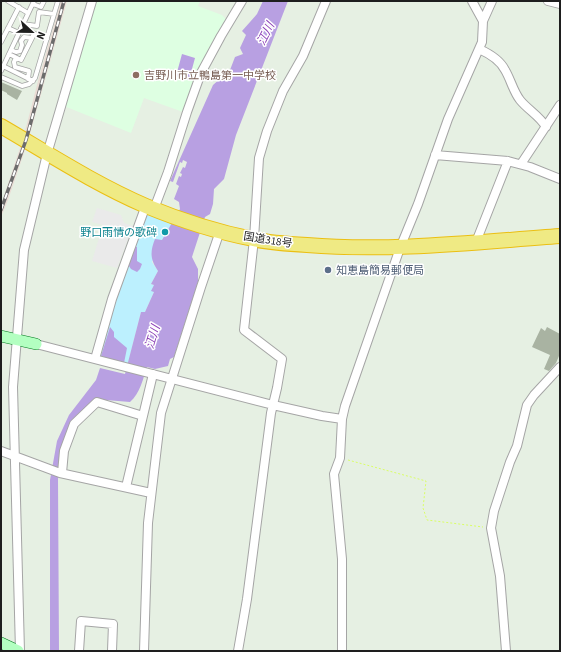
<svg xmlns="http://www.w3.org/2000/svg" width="561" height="652" font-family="'Source Sans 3','Noto Sans JP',sans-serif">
<rect width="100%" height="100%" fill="#e6f0e3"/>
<path fill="#eadcd5" d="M61 1H67L28 141 8 200 1 217V205L23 139 38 81Z"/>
<path fill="#deffe2" d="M96 1H200L198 6 222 15 227 20 204 62 183 112 144 98 131 133 64 106Z"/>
<path fill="#bcf0fe" d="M147 212 173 222 152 262 158 271 151 284 154 285V292L145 312H141L127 367 95 359Z"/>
<path fill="#eaeaea" d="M97 208 121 215 124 223 133 226 117 268 92 261 103 225 92 222Z"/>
<path fill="#b8a0e2" d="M263 1H288L236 135 224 179 214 189 213 204 210 214 205 217 192 257 198 269V282L174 357 170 359 168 366 155 369 147 367C143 379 140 393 130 402L94 399 70 425 62 446 58 479 59 651H50V480L57 441 69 415 96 380 100 368 125 374 141 312H145L154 292 151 291 154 285 151 284 158 271C150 259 150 252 155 239L162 240 180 209 179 202 174 199 179 186 176 184 179 176 181 177 182 174 180 173 183 167 185 168 187 162 183 160 182 163 180 162 173 182 170 181 213 85 230 70 235 57 243 54 240 48 246 35 242 31 257 14Z
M182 54 195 58 189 80 176 76Z
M133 246 137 247V261L142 264 140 269 137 272 131 269 127 263Z
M110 327 114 332V337L127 348 124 363 101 356Z"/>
<path fill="#a9b3a2" d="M1 82 22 91 17 100 7 94V93L1 90Z
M547 327 560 334V357L559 356 556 363 549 371 544 369 550 355 532 347 541 328 545 331Z"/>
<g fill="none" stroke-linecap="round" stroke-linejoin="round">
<g stroke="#a5a5a5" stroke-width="5.5">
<path id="lane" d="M8 1 28 13
M33 4 41 7 44 1
M23 24 37 26 39 12 54 14
M8 28 19 33
M21 28 47 39
M1 42 19 7
M11 50 16 52 20 51 22 45 21 41 24 37 32 38
M9 54 21 60 34 34
M16 58 14 62 15 67 29 71 28 79
M3 66 33 81
M1 71 34 1
M1 77 22 86 29 84 35 78 58 1"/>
</g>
<g stroke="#a5a5a5" stroke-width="10">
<path id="street" d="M472 1 483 21
M548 1 560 4
M479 49C488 53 500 60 505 70 511 80 513 91 520 100 528 110 540 116 546 127
M435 155 508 161 530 167 560 179
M521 164 560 105
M154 209 168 172 187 112 201 73 221 36 242 1
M476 242 508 161
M36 344 273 405 322 416 342 419
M95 359 112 299 146 205
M1 451 60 473 151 493
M62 473 64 451 74 424 97 402 143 416
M126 487 153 374
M20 651 13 387 24 250 47 154 92 1
M79 651 81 621 113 624 112 651
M144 651 148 523 161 413 201 287 220 231
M238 651 247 599 271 413 277 388 282 359 244 330 254 239 259 158 267 131 283 91 303 56 326 1
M342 651V559L334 474 340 458 342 419 345 406 400 248 418 204 448 119 482 42 483 21 492 1
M506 651 500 576 491 528 494 511 510 462 517 446 527 405 534 395 560 367"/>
</g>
<g stroke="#007b1e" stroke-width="12">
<path id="secondary" d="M1 336 36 344
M1 643 18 651"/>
</g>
<g stroke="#ebbf13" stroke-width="16">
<path id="highway" d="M1 126C49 154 95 184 146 206 180 220 217 232 253 239 271 243 289 244 307 245 391 252 476 242 560 236"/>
</g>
<path stroke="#daff66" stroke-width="1" stroke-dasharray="2 2" stroke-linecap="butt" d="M348 460 426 481 423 508 427 520 483 527"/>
<use href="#lane" stroke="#fff" stroke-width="4"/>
<use href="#street" stroke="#fff" stroke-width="8"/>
<use href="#secondary" stroke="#b3ffc1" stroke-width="11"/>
<use href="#highway" stroke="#efea84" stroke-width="14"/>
<g stroke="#6c6c6c" stroke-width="3.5">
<path id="rail" d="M1 210 26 140 64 1"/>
</g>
<use href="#rail" stroke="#fff" stroke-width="2" stroke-dasharray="6" stroke-linecap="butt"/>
</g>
<circle fill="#8d6e63" stroke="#fff" stroke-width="1.5" cx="136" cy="75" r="4"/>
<circle fill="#0f9aa8" stroke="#fff" stroke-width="1.5" cx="165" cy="232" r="4"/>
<circle fill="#5c6f8a" stroke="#fff" stroke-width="1.5" cx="328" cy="270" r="4"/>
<g text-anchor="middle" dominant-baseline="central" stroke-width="3" stroke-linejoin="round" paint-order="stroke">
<g font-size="11" fill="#785e54" stroke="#fff" text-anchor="start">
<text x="144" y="75">吉野川市立鴨島第一中学校</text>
</g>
<g font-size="11" fill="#0d838f" stroke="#fff" text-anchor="end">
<text x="157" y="232">野口雨情の歌碑</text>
</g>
<g font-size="11" fill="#1e1e1e" stroke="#fff">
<text transform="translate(268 240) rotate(9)">国道318号</text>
</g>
<g font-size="11" fill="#4e5e75" stroke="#fff" text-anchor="start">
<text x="336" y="270">知恵島簡易郵便局</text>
</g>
<g font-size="12" font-style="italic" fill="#8d41b7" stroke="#fff">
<text transform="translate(266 34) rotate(-63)">江川</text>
<text transform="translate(153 337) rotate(-73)">江川</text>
</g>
</g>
<rect width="561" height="652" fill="none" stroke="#1e1e1e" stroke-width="4"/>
<g transform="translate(32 32) rotate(112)" stroke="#ffffff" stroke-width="3" paint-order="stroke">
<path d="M0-3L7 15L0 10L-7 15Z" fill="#1e1e1e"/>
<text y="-6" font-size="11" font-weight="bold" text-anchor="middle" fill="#1e1e1e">N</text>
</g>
</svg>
